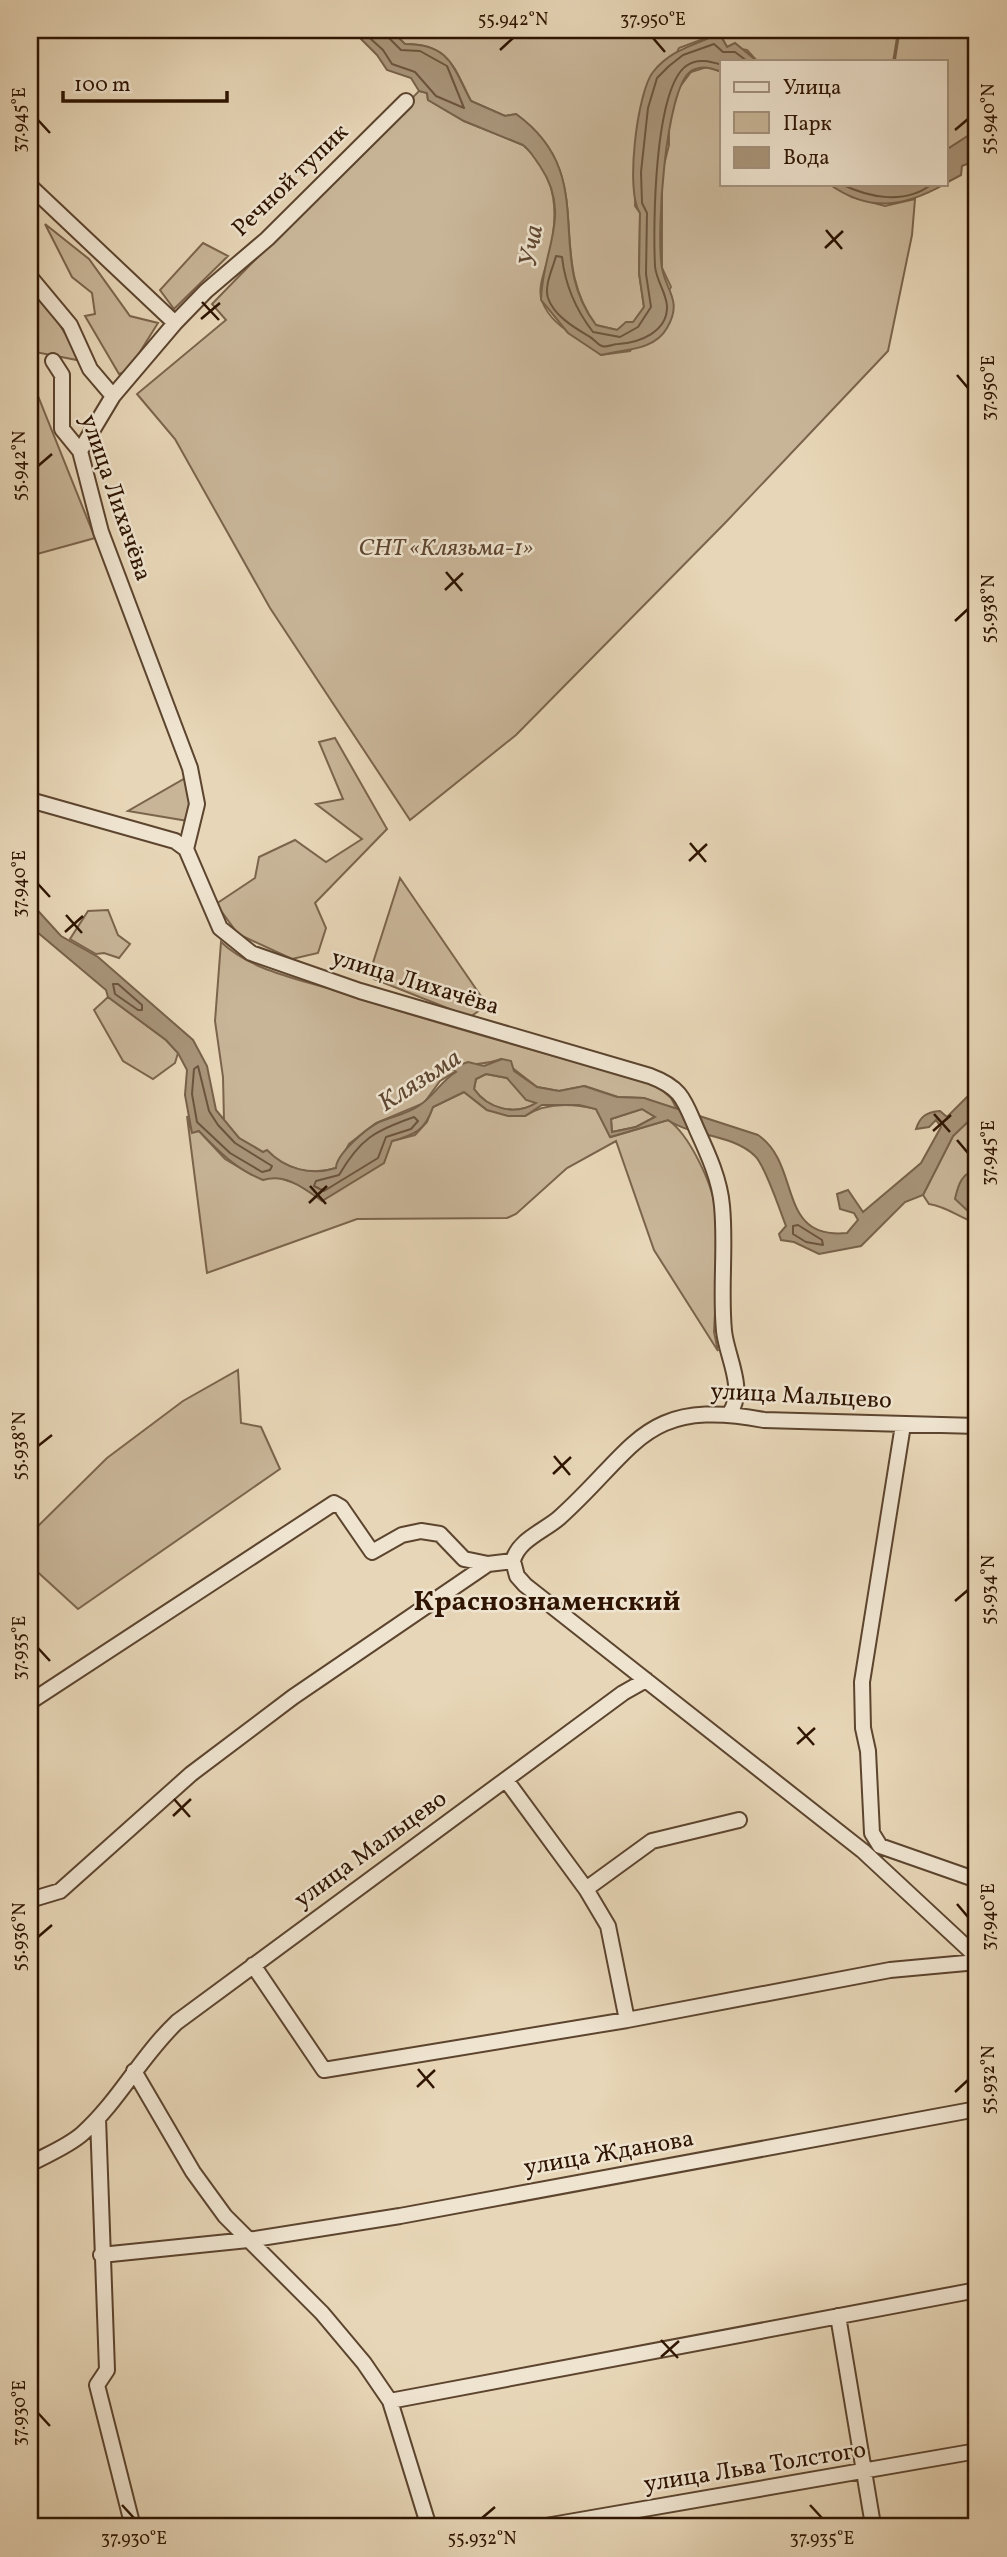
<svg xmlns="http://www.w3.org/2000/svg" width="1007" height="2557" font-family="Vollkorn,serif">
<rect width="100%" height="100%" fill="#e7d6b7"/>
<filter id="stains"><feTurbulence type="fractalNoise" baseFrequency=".00286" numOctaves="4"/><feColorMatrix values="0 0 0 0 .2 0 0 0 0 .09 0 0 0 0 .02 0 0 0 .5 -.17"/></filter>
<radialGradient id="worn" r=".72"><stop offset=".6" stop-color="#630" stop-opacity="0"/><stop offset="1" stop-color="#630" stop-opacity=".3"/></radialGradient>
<path fill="#c8b598" stroke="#7b644c" stroke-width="2" d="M391 30H977V130L946 150V61H757L747 50 727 47 722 38 726 36 722 32 679 48 636 140 635 206 640 213 639 273 644 307 633 323 617 330 596 325C543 254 601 176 516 114L505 116 471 101C454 68 450 44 404 44Z
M707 67 722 72V184H829L852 197 885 206 915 199 912 235 888 351 725 523 516 735 410 820 270 608 175 439 137 394 226 320 212 304 419 91 427 93 428 100 464 121 523 145C559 175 559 217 548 259 545 271 537 288 542 301 552 328 581 337 601 355L630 351 671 287 662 268V173L669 145V121L679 88 691 72Z
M45 224 89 259 130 316 158 323 128 371 119 374 85 316 95 314 92 293 72 277Z
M203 243 228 256 174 309 160 290Z
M30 288 45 301 82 361 30 351Z
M30 376 95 538 30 556Z
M335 738 387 829 315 903 326 928 318 953 292 959 238 934 216 904 255 878 259 857 295 840 326 862 362 839 316 804 343 799 319 742Z
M189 776 193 785 188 821 128 811Z
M400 878 487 1005 470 1017 374 979 371 969Z
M108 910 118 935 130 944 119 958 104 953 96 954 70 939 88 911Z
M221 942C251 970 295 978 333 990 439 1025 548 1054 656 1085L671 1098 678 1111 644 1098 618 1097 585 1086 559 1091 537 1087 501 1059C484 1066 469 1062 452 1069L456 1071 440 1081 424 1103 376 1123 349 1144 336 1168C312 1176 285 1170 267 1151L263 1152 239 1138 224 1121 223 1077 215 1021Z
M108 997 166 1040 178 1053 175 1063 153 1079 123 1061 94 1010Z
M486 1074 507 1078 536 1103C515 1116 488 1109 474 1089L476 1079Z
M464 1092 487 1110 525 1116C546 1102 571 1103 596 1109L611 1137 668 1120C689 1134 712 1183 715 1208 719 1248 716 1293 714 1332L718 1351 654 1250 616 1141 567 1168 516 1214 507 1218 357 1219 207 1273 187 1116 192 1132 199 1131 225 1159 252 1175 274 1176 300 1185 322 1200 392 1141 415 1135 427 1122 433 1107Z
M642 1109 655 1117 636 1127 612 1132 611 1119Z
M977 1113V1170L970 1171 969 1212 977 1214 976 1223C958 1217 948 1207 929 1204L923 1195 953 1136Z
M238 1370 241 1423 261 1427 280 1469 78 1609 30 1565V1534L107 1458 183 1401Z"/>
<path fill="#a89479" stroke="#776149" stroke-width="2" fill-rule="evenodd" d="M352 30H391L405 44C451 44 453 68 471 101L505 116 516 114C602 176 542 255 596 325L617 330 626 322H633L644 307 639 273 640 213C625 193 637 92 653 72 672 48 697 45 722 32L727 35 722 38 727 47 735 43 757 61H722V72C712 68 702 65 691 71 665 88 656 236 662 268 666 291 683 301 667 328 654 351 624 349 601 355L568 333 541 300C542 249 573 215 540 166 534 158 531 151 523 145L464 121 428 100 427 93 419 91 411 78 387 70 377 55Z
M977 130V160L962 166 961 175 946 183V150Z
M829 184H945C904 207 870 213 829 184Z
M30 902 61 936 98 957 193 1040 207 1066 216 1110 239 1138 263 1152 267 1150C285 1169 311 1176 336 1168 336 1154 367 1128 379 1122 393 1116 408 1114 420 1105 434 1096 441 1081 456 1072L451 1068 468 1062 484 1066 502 1059 511 1061 514 1071 537 1087 559 1091 584 1086 617 1097 644 1098 758 1135C802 1165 776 1240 847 1233L858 1220 854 1213 840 1209 837 1194 848 1190 863 1212 921 1163 941 1127 936 1120 929 1127 916 1129C920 1116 927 1112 940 1111L947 1117 972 1092 977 1091V1113L953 1136 923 1195 905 1202 861 1246 819 1254 794 1242 781 1240 779 1234 786 1226C780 1211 765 1165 755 1156 733 1134 693 1137 668 1120L610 1137 596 1109 579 1105H542L525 1116H508L487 1110 464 1092 433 1107C425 1130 415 1135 392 1141L384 1163 322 1201C304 1188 285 1173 263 1180 236 1169 219 1152 199 1131L192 1133 185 1095 187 1070 178 1053 166 1040 108 997 106 990 30 926ZM486 1074 507 1078 526 1100 536 1103C515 1116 488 1109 474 1089L476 1079ZM642 1109 655 1117 636 1127 612 1132 611 1119Z
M977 1170V1214L969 1212 955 1199C958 1185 962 1172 977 1170Z"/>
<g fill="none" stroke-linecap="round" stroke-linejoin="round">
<path stroke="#6b543d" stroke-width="2" d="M361 30 383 50 392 64 415 72 436 96 464 108 447 66 420 51 401 50 388 37 386 30
M722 65C710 61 697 58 686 66 654 90 653 226 655 266 656 280 666 292 667 306 668 332 639 343 618 344 613 344 606 348 602 346 598 345 594 339 590 337 575 328 554 316 548 298 544 285 553 268 556 256L562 257C565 284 576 310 593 332L620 337 638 327 651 307 646 274 647 213 642 203 641 172 648 108 657 78 669 66 683 55 714 44 723 52H735L747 61
M841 184C870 198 905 205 932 184
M113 984H118L142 1005V1010H138L115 994Z
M198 1066 209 1111 218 1125 235 1143 272 1166 270 1170 262 1172 230 1153 197 1122 192 1094 194 1069Z
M414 1117 418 1121 411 1129 386 1137 378 1158 324 1191 314 1186 316 1181 339 1175C360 1139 374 1131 414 1117Z
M798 1225 822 1240 823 1245 806 1242 793 1234V1226Z"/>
<path stroke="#776149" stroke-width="3.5" d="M894 61 899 30"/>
<g stroke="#5c442e" stroke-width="18">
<path id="minor" d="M30 186 175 323
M30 277 70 325 90 369 113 396
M53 361 62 375V429L80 451 101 532 190 768 197 804 186 849
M80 451 113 396 175 323 206 291 267 239 406 101
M30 800 175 841 186 849 220 928 251 953 360 991 650 1076C682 1088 684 1100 697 1130 708 1154 720 1180 722 1206 726 1247 720 1289 724 1331 727 1358 746 1388 730 1413
M903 1425 862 1682 863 1728 868 1751 872 1833 880 1846 977 1880
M977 1426 764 1420C643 1397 637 1448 559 1518 544 1531 518 1540 513 1561L517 1576 525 1585 863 1851 977 1957
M30 1702 334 1503 341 1507 372 1552 402 1535 421 1531 440 1534 464 1559 488 1564
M506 1780 586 1889 608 1926 627 2020
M586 1889 652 1841 739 1820
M30 1900 60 1891 191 1774 293 1697 488 1564 513 1561
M253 1965 324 2070 627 2020 890 1970 977 1962
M134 2071 193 2172 225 2216 322 2313 364 2363 390 2401 977 2290
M98 2118 107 2370 97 2385 133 2527
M30 2164C46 2155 67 2147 82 2134 119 2101 141 2056 177 2022L623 1693 646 1680
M101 2255 248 2240 400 2216 977 2109
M838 2316 872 2519 869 2527
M390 2401 429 2527
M540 2527 977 2451"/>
</g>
<use href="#minor" stroke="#efe4d0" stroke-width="14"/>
</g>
<path fill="none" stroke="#2e1401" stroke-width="2.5" d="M653 38 665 52M500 50 513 38M38 120 50 133M955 130 968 119M826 230 842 249M825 248 843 231M202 302 219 320M201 319 220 303M957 375 968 388M38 466 52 454M446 572 462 591M445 590 463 573M955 621 968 609M690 843 706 862M689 861 707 844M38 884 50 897M66 915 82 933M65 932 83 916M934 1114 950 1132M933 1131 951 1115M957 1140 968 1153M310 1186 326 1204M309 1203 327 1186M38 1446 52 1435M554 1456 570 1475M553 1474 571 1457M955 1601 968 1590M38 1648 50 1661M798 1727 814 1745M797 1744 815 1728M174 1799 190 1817M173 1816 191 1799M957 1904 968 1917M38 1937 52 1925M418 2069 434 2088M417 2087 435 2070M955 2092 968 2080M661 2340 678 2358M661 2357 679 2341M38 2413 50 2426M122 2505 134 2518M810 2505 822 2518M482 2518 495 2507"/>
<g text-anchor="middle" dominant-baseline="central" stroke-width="5" stroke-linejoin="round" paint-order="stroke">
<g font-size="24" fill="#2e1401" stroke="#efe4d0">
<text transform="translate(291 181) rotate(-44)">Речной тупик</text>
<text transform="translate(115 498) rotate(71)">улица Лихачёва</text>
<text transform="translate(415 983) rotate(17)">улица Лихачёва</text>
<text transform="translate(801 1397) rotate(3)">улица Мальцево</text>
<text transform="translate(371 1850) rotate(-36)">улица Мальцево</text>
<text transform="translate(609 2154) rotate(-10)">улица Жданова</text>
<text transform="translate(755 2468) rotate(-9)">улица Льва Толстого</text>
</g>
<g font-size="24" font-style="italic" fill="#5c442e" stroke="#efe4d0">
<text x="446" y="549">СНТ «Клязьма-1»</text>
</g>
<g font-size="26" font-style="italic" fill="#5f4731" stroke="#efe4d0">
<text transform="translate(532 246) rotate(-81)">Уча</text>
<text transform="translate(420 1081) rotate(-33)">Клязьма</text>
</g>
<g font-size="28" font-weight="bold" fill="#2e1401" stroke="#efe4d0">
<text x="547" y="1602">Краснознаменский</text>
</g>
</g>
<rect width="1007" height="2557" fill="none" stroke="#e7d6b7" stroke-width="77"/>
<rect x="720" y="60" width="228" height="126" fill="#efe4d0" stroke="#a2917d" stroke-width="2"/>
<rect x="734" y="82" width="35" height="10" fill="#efe4d0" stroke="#a2917d" stroke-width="2"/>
<text x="783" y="94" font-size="21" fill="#2e1401">Улица</text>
<rect x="734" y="112" width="35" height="21" fill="#c8b598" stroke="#a2917d" stroke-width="2"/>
<text x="783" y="130" font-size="21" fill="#2e1401">Парк</text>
<rect x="734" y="147" width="35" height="21" fill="#a89479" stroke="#a2917d" stroke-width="2"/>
<text x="783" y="164" font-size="21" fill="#2e1401">Вода</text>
<path d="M63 91v10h164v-10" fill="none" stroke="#2e1401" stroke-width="3.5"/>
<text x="74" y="91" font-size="21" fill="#2e1401" stroke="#efe4d0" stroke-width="5" paint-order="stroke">100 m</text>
<rect x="38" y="38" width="930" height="2480" fill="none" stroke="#2e1401" stroke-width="2.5"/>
<g font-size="18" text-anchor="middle" fill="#2e1401">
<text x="513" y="25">55.942°N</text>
<text x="653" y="25">37.950°E</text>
<text transform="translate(988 119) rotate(-90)" y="6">55.940°N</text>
<text transform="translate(19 120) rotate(-90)" y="6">37.945°E</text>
<text transform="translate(988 388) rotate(-90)" y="6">37.950°E</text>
<text transform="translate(19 466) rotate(-90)" y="6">55.942°N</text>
<text transform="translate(988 609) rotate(-90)" y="6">55.938°N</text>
<text transform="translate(19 884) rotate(-90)" y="6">37.940°E</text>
<text transform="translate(988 1153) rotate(-90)" y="6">37.945°E</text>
<text transform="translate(19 1446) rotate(-90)" y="6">55.938°N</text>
<text transform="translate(988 1590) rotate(-90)" y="6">55.934°N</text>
<text transform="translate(19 1648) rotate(-90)" y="6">37.935°E</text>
<text transform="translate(988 1917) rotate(-90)" y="6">37.940°E</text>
<text transform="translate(19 1937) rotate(-90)" y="6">55.936°N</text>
<text transform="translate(988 2080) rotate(-90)" y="6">55.932°N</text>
<text transform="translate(19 2413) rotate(-90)" y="6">37.930°E</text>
<text x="134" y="2544">37.930°E</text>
<text x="482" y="2544">55.932°N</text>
<text x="822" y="2544">37.935°E</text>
</g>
<rect width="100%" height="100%" filter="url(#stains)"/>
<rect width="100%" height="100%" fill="url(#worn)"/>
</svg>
